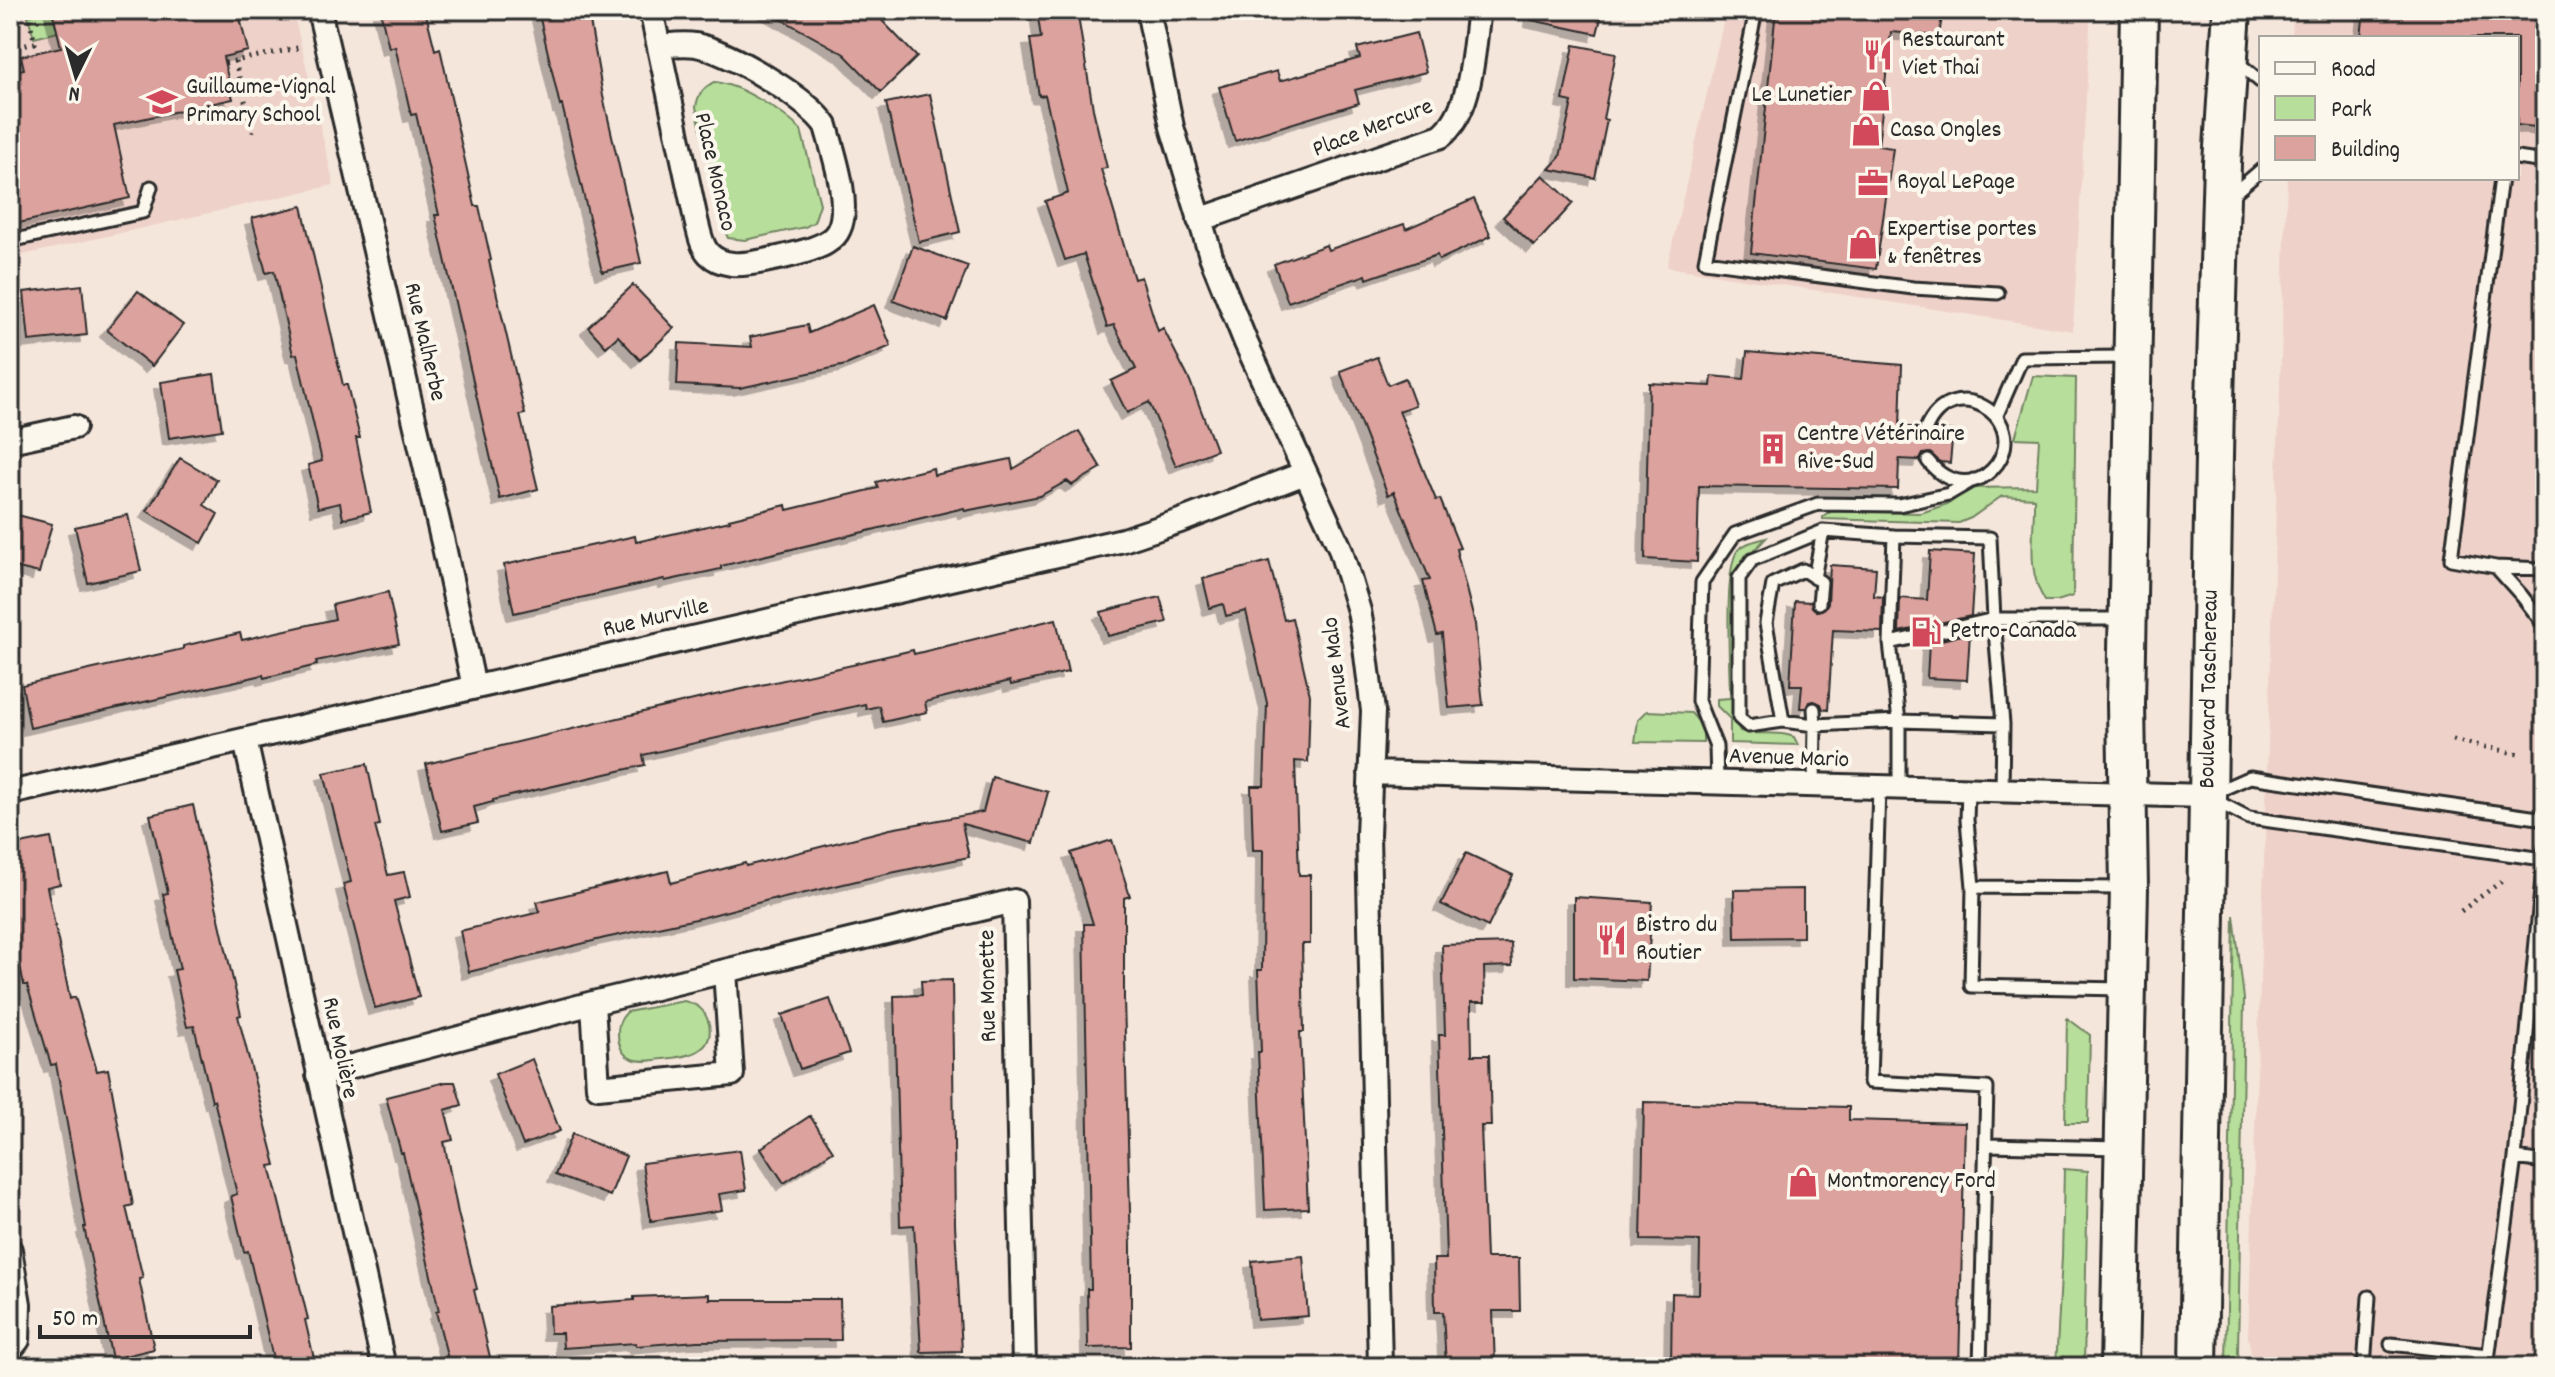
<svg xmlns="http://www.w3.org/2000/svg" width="2555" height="1377" font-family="Dekko,sans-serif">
<defs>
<filter id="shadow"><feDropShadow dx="-7" dy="7" stdDeviation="0" flood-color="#0004"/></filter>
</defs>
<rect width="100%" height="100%" fill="#f5e6dc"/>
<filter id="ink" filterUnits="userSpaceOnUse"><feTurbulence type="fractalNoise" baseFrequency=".0125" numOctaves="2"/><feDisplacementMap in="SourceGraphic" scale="16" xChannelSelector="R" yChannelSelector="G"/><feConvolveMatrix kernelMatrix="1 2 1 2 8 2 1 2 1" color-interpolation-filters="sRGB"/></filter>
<g filter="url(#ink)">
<path fill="#eed2c9" d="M10 10H293L334 185 10 258Z
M1726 10H2091L2073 331 1667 267Z
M2293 10H2545V1367H2253L2248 1336 2287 178H2517V38H2292Z"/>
<path fill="#b7de9a" stroke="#718462" stroke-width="2" d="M52 10 58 32 34 38 28 16Z
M714 82C740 84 783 112 801 130L820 204 814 222 805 227 745 240 728 238 723 227 696 107C698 94 703 88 714 82Z
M2033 376 2076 378 2073 596 2057 601H2045C2025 569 2035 534 2034 498L2002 496 1971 518 1959 523 1823 519V517L1832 511 1921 513 1950 503 1968 488 2036 487 2039 439 2015 438Z
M1766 538 1742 564 1735 583 1733 717 1740 731C1758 736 1777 730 1794 737L1798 745 1730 743V719L1717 706V699L1730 698C1730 670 1723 568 1738 550 1746 542 1756 541 1766 538Z
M1647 711 1691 713 1703 727V743L1635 742 1638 720Z
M2234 915 2244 999 2238 1352 2240 1367H2226Z
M684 1001C697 1004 705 1009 709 1024 715 1054 684 1057 663 1059 653 1060 642 1063 632 1059 622 1055 618 1044 618 1034 618 1024 620 1019 627 1012Z
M2067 1018 2090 1035 2088 1123H2065Z
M2064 1169 2088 1171 2084 1367H2056L2062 1257Z
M46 1356 116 1367H37Z"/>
<path fill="#dca29d" stroke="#2b2b2b" stroke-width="2" filter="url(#shadow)" d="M52 10H238L248 51 223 57 233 99 114 125 130 198 10 225V72L24 69 21 56 61 47Z
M380 10H425L435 50 440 48 475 206H479L491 260 489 261 525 414 520 415 538 489 500 499 435 215H439L416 114 411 115 395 46 389 48Z
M538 10H588L603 96 641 263 602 272 562 105 560 106Z
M765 10H872L917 57 881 92 844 54Z
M1037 10H1077L1093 109 1107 168 1101 169 1134 279 1141 277 1158 331 1163 328 1190 381 1216 450 1176 466 1149 402 1127 413 1111 381 1136 369 1114 325 1107 327 1084 254 1065 260 1045 201 1068 193 1045 95 1039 96 1030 39 1041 38Z
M1532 10H1603L1597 34 1531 20Z
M1776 10H1943L1939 36 1891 32 1878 146 1893 148 1876 269 1751 253Z
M2364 10H2545V128L2517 125V38H2361Z
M1416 33 1426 72 1355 90 1359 103 1235 141 1219 87 1277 71 1280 81 1360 58 1357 48Z
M1574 45 1616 53 1603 119 1607 120 1595 178 1549 169 1560 157 1572 102 1563 100Z
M930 94 960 232 919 242 886 103Z
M1543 175 1573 203 1534 246 1503 217Z
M1474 199 1491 236 1439 260 1437 255 1367 279 1366 275 1288 302 1274 264 1326 245 1328 250 1404 224 1406 229Z
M302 206 343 385H347L360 438H356L371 512 343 519 340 503 318 508 308 465 322 461 297 354 293 355 274 271 266 273 252 218Z
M913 246 968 266 947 321 893 301Z
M82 285 87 335 29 341 24 292Z
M633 285 674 328 640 360 618 336 606 347 588 327Z
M138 291 183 325 152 366 107 330Z
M874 305 891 346 846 365 740 388 677 385 679 343 752 347 750 337 807 325 809 333Z
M1747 352 1902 365 1900 426 1918 428 1919 433 1925 437 1930 436 1936 429 1953 431 1950 463 1940 462 1930 453 1923 454 1920 460 1899 459 1898 489 1699 486 1697 562 1645 559 1649 383 1711 386 1712 376 1744 379Z
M1377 357 1388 385 1405 378 1415 405 1399 411 1436 500 1440 499 1460 548 1456 549 1475 624 1483 705 1449 708 1442 634 1437 635 1423 581 1430 580 1394 492 1388 495 1340 371Z
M214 374 222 430 169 438 161 382Z
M1079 431 1101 468 1072 485 1067 481 1040 496 965 511 964 508 721 566V569L665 581 664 579 514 613 504 565 635 536 636 542 730 521 729 519 786 505 787 510 878 488 876 482 933 468 934 475 1011 459 1013 469Z
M180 458 217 480 204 505 218 514 202 543 147 511Z
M10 513 52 524 39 573 10 566Z
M128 515 141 571 88 583 75 527Z
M1930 551 1975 554 1971 616 1899 632 1900 598 1927 600Z
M1269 561 1284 620 1292 618 1310 695 1308 762 1295 761 1299 875H1310V944H1302L1304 1032H1300L1308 1208 1265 1210 1258 1052H1261L1258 970H1262L1263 850H1253L1251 786H1264L1267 703 1246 611 1226 616 1223 604 1210 608 1203 579Z
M1830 565 1876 568 1874 596 1883 597 1882 632 1833 630 1828 710 1823 709 1821 704 1814 701 1809 702 1806 708H1800L1802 685H1790L1795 601 1811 602 1812 607 1817 611 1825 608 1828 603Z
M388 592 399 644 316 661 317 665 264 678 263 675 30 728 22 685 183 649V646L240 633 242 640 335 619 332 605Z
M1160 597 1167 622 1108 636 1101 612Z
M1056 619 1068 672 1011 685 1010 681 925 702 927 712 883 722 879 706 866 709 865 704 643 755 645 765 493 800V802L474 807 478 823 442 831 426 764 706 697 857 664 856 663 913 650 914 654Z
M1970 633 1967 680 1927 678 1929 643Z
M367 764 380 825 375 826 388 875 404 872 410 897 394 901 419 997 375 1008 343 884 351 882 324 773Z
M992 777 1048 792 1034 843 962 824 969 857 886 874 776 900V898L701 918 605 938 469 972 460 931 540 912 537 902 606 885 668 871 671 883 745 863 746 866 890 829 983 812Z
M193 805 241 1015 238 1016 276 1165 270 1166 308 1319 305 1320 316 1367H275L248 1251 244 1252 231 1196 237 1194 214 1100 212 1101 194 1026 187 1027 174 970 180 969 163 894 168 893 150 815Z
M51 838 60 884 47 887 70 999 75 997 97 1071 108 1069 133 1205 126 1207 143 1278 139 1279 154 1349 112 1359 84 1227H86L56 1064 51 1065 27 985H24L10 917V846Z
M1112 840 1130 896 1124 898V999L1131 1247V1347L1088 1348 1087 1289H1091L1084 924H1093L1071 853Z
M1466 853 1513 875 1488 927 1441 904Z
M1803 889V937L1735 938 1734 890Z
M1574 897 1652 902 1647 981 1574 978Z
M1511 943 1512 966 1484 967 1485 1002H1471L1472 1055H1489L1491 1126H1481L1486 1258H1519L1520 1311H1493L1495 1367H1446L1443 1312H1435L1434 1259H1446L1439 1035H1445L1442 945Z
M952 980 955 1224 962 1351 921 1352 914 1225 900 1226 894 996 922 995 921 981Z
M830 999 849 1053 800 1069 782 1015Z
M532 1059 560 1131 523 1145 495 1074Z
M446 1082H455L462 1105 445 1110 453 1140 444 1142 458 1213 477 1289 474 1290 490 1357 450 1367 436 1312 439 1311 403 1153H401L386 1097Z
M1644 1102 1849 1107V1120L1965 1123 1959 1367H1671L1672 1293 1699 1294 1700 1241 1641 1240Z
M810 1116 833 1151 784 1183 761 1148Z
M572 1134 626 1156 610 1196 555 1175Z
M740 1150 746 1190 719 1194 722 1210 651 1221 642 1163Z
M1303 1256 1308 1316 1257 1320 1252 1261Z
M709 1294V1299H840L841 1340 697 1341 636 1346V1343L563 1348 562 1333H550L549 1306 634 1300V1297Z"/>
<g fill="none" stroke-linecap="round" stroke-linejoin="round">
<g stroke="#2b2b2b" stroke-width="17">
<path id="lane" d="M1756 10 1705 261 1913 288 1998 293
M2237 62 2261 82
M2517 158 2545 162
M2501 178 2451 559 2496 567 2545 569
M2227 199 2261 170
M10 241 143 212 151 187
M1996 417 2022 358 2126 357
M1926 429C1951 370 2030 416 1997 464 1991 472 1982 479 1972 481 1953 484 1939 475 1928 461
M2496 567 2522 596 2545 626
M1814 578 1823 531
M1890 643 1994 619H2124
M1814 709 1815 725 1783 721 1748 726 1739 718V578L1752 560 1823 531 1894 536
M1783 721 1766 623 1773 584 1803 570 1821 582 1819 603
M1717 783 1716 746 1698 701 1702 582 1735 534 1818 504 1899 505 1949 494 1973 480
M1814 786 1815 725 1899 721 2003 724
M1879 787 1870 1082 1987 1088 1980 1367
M1899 788V721L1890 643 1894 536 1990 538 1994 619 2003 724 2002 791
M1968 790 1967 820 1973 887 1971 986 2122 989
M2216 792 2250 777 2545 819
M2214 800 2249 818 2543 859
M1973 887 2125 888
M1986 1145 2119 1148
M2515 1158 2545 1162
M2391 1344 2488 1355
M2364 1367 2369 1297
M2487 1367 2515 1158 2545 848"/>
</g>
<g stroke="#2b2b2b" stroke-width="28">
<path id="street" d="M319 10 444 547 474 687
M651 10 696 220C699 231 701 246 709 254 715 260 724 263 732 264 749 266 813 252 827 242 832 239 837 234 839 229 851 204 833 152 826 126 809 99 728 51 696 45 683 43 671 45 659 46
M1148 10 1172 127 1211 256 1246 343 1340 548 1359 611 1364 639 1373 711 1368 835 1380 1367
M1199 220 1441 136C1473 111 1473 49 1479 10
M10 441 74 427
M245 740 384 1367
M1370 773 2206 796
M10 793 1123 540 1180 521 1305 473
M593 1003 598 1087 732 1074 725 971
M318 1075 593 1003 1014 901 1024 1367
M10 1250 19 1304 18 1340 10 1350"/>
</g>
<g stroke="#2b2b2b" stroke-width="42">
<g id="primary">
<path d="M2119 1367 2129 888 2126 704 2139 10"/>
<path id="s1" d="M2198 1367 2215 400 2222 163 2232 10"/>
</g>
</g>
<path stroke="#2b2b2b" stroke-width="5" stroke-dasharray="2 6" stroke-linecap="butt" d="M10 49 35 43 27 10
M12 58 23 65
M235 61 253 132
M225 63 302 47
M2453 740 2519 754
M2461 911 2506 878
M2304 1367H2321"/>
<use href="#lane" stroke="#fbf7ec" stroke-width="11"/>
<use href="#street" stroke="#fbf7ec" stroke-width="22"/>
<use href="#primary" stroke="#fbf7ec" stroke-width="36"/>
</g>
</g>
<defs>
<g id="restaurant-bare" transform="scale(2.4)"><path d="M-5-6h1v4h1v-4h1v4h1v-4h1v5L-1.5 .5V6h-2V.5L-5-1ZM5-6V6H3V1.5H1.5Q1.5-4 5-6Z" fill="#d1495b" stroke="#fbf7ec" stroke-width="2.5" paint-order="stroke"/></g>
<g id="shop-bare" transform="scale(2.4)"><path d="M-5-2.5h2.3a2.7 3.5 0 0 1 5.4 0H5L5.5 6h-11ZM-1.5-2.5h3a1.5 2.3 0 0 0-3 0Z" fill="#d1495b" stroke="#fbf7ec" stroke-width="2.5" paint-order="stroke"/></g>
<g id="school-bare" transform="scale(2.4)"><path d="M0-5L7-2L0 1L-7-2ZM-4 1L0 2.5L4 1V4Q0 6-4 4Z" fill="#d1495b" stroke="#fbf7ec" stroke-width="2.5" paint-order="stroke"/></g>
<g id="office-bare" transform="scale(2.4)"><path d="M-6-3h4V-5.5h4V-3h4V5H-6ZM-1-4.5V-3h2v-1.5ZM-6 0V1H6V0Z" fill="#d1495b" stroke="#fbf7ec" stroke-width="2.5" paint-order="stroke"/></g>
<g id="building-bare" transform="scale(2.4)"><path d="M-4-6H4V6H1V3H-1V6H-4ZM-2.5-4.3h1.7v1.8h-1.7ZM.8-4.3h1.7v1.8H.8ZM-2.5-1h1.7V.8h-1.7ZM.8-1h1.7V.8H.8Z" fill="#d1495b" stroke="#fbf7ec" stroke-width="2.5" paint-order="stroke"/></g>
<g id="fuel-bare" transform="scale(2.4)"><path d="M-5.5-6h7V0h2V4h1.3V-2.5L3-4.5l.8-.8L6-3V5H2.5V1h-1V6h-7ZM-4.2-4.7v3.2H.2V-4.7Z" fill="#d1495b" stroke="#fbf7ec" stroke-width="2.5" paint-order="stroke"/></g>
</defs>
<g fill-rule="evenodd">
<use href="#restaurant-bare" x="1878" y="55"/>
<use href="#shop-bare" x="1876" y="96"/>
<use href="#school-bare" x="162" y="102"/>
<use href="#shop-bare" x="1866" y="131"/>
<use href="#office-bare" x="1873" y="183"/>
<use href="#shop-bare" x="1863" y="244"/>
<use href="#building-bare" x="1773" y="449"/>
<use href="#fuel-bare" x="1926" y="632"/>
<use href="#restaurant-bare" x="1612" y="940"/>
<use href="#shop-bare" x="1803" y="1182"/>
</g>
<g text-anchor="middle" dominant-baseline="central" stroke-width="8" stroke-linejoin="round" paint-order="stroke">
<g font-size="24" fill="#2b2b2b" stroke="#fbf7ec" text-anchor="start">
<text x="1902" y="41">Restaurant<tspan x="1902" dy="28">Viet Thai</tspan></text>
<text x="186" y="88">Guillaume-Vignal<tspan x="186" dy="28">Primary School</tspan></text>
<text x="1852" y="96" text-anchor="end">Le Lunetier</text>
<text x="1890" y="131">Casa Ongles</text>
<text x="1897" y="183">Royal LePage</text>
<text x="1887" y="230">Expertise portes<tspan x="1887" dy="28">&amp; fenêtres</tspan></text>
<text x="1797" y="435">Centre Vétérinaire<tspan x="1797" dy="28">Rive-Sud</tspan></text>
<text x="1950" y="632">Petro-Canada</text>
<text x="1636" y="926">Bistro du<tspan x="1636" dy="28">Routier</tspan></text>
<text x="1827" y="1182">Montmorency Ford</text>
</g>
<g font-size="24" fill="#2b2b2b" stroke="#fbf7ec">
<text transform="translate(1373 129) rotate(-21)">Place Mercure</text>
<text transform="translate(714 172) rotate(77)">Place Monaco</text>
<text transform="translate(424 342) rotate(77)">Rue Malherbe</text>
<text transform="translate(656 619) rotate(-13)">Rue Murville</text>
<text transform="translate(1338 673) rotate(-97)">Avenue Malo</text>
<text stroke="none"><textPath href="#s1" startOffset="678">Boulevard Taschereau</textPath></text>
<text transform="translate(1789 759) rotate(2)">Avenue Mario</text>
<text transform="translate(989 986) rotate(-91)">Rue Monette</text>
<text transform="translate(339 1048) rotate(78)">Rue Molière</text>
</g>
</g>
<rect width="2555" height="1377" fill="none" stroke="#fbf7ec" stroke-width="40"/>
<rect x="20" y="20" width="2515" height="1337" fill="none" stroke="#2b2b2b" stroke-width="3" filter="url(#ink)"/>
<rect x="2259" y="36" width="260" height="144" fill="#fbf7ec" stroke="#a8a59f" stroke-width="2"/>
<rect x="2275" y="62" width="40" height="12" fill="#fbf7ec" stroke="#a8a59f" stroke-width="2"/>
<text x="2331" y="76" font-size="24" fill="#2b2b2b">Road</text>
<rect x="2275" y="96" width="40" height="24" fill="#b7de9a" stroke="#a8a59f" stroke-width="2"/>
<text x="2331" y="116" font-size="24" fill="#2b2b2b">Park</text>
<rect x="2275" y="136" width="40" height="24" fill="#dca29d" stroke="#a8a59f" stroke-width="2"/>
<text x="2331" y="156" font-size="24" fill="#2b2b2b">Building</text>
<g transform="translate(76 76) rotate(185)" stroke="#fbf7ec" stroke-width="6" paint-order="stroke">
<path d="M0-6L14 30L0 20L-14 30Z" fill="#2b2b2b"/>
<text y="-12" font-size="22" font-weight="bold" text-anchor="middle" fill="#2b2b2b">N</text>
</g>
<path d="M40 1325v12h210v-12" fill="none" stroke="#2b2b2b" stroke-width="4"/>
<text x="52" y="1325" font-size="24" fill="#2b2b2b" stroke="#fbf7ec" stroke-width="6" paint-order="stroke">50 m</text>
</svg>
